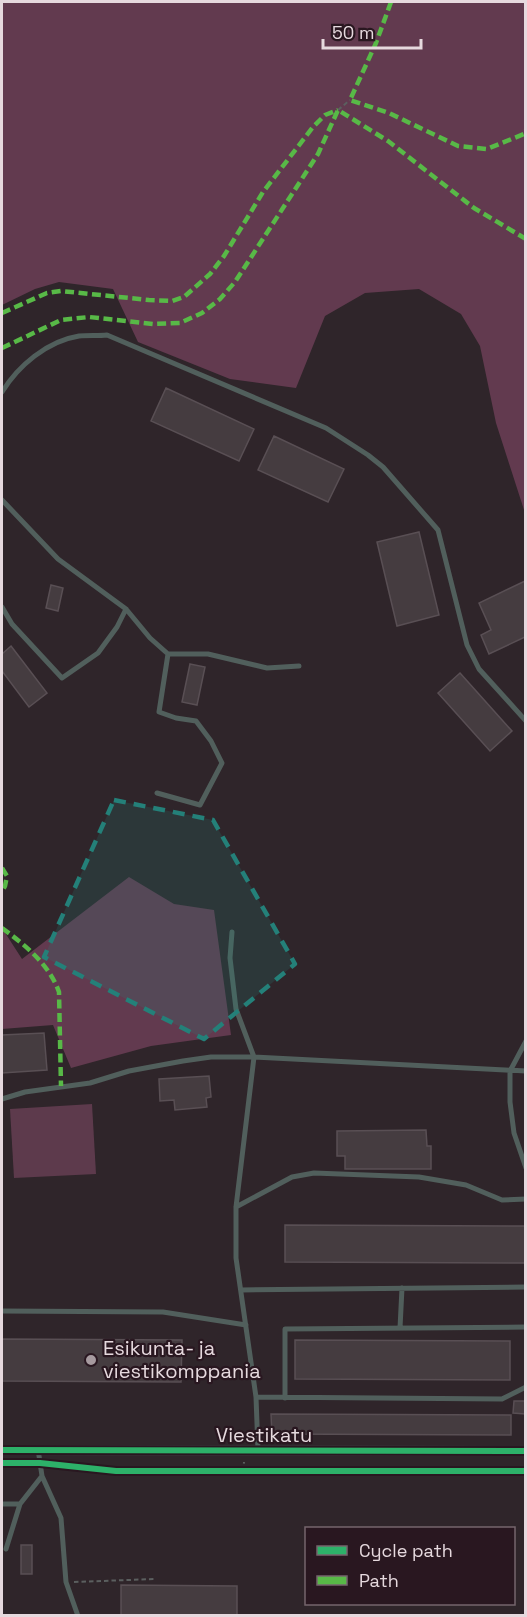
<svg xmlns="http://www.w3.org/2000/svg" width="527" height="1617" font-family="'Space Grotesk',sans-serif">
<rect width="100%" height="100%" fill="#2f252a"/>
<path fill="#5d3a4c" d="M92 1104 96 1174 14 1178 10 1109Z"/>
<path fill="#623a4f" d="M2 2H525V513L496 423 480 346 461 314 419 289 365 293 325 316 296 388 230 379 138 342 113 289 59 282 35 289 2 305Z
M129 877 174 904 214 910 231 1035 151 1046 71 1068 53 1025 2 1029V928L22 959Z"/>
<path fill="#453c40" stroke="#594f54" stroke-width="1.5" d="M166 388 254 429 239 461 151 421Z
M274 436 344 469 328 502 258 470Z
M419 532 439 615 397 626 377 542Z
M525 581V637L489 654 481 635 491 630 479 603Z
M51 585 63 588 58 611 46 608Z
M11 646 47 693 29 707 2 671V654Z
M190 664 205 667 197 705 182 702Z
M460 673 512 731 490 751 438 693Z
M44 1033 47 1070 2 1073V1035Z
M209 1076 211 1097 206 1098 207 1107 175 1110 174 1100 160 1101 159 1079Z
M426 1130 427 1146H431V1169H345V1156H337V1131Z
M285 1225 525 1226V1263L285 1262Z
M2 1339 182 1340 181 1382 2 1381Z
M295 1340 510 1341V1380L295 1379Z
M514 1401H525V1414L513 1413Z
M271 1414 511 1415V1435L272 1434Z
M21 1545H32V1574H21Z
M121 1585 237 1586V1616H121Z"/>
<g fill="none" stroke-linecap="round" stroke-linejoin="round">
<path stroke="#5b5f5f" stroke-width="2" stroke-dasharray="4.5 3" stroke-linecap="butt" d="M338 110 350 100
M243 1471 244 1462
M74 1582 155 1579"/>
<path stroke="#515f5c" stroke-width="5" d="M2 392C18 366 47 341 79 336 88 335 98 336 107 335L326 428 368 455 383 467 438 530 467 645 479 669 526 721
M2 500 58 559 126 609 150 638 168 654 159 712 176 718 196 721 211 741 222 763 200 805 157 793
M2 607 12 624 62 678 98 653 117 627 126 609
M168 654H208L267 668 299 666
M232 932 230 958 236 1009 254 1057 236 1207V1258L256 1397 258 1450
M526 1041 510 1071V1102L514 1133 526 1168
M2 1099 25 1092 90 1083 129 1071 183 1061 211 1057H254L526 1071
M236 1207 292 1177 314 1173 419 1177 466 1185 502 1200 526 1199
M241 1290 526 1287
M2 1311 163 1312 246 1325
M400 1328 402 1288
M256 1397 502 1399 526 1387
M285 1398V1329L526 1327
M38 1449 42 1476 61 1518 66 1582 78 1616
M2 1504H20
M6 1549 20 1504 42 1476"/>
<path stroke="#515f5c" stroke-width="10" d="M2 1450 526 1451"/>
<path stroke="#58b947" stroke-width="4.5" stroke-dasharray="9 4.5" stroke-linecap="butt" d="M391 2 376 43 350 100 389 113 458 146 487 149 524 134 526 130
M2 313 47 293 61 291 149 300 172 301 184 297 210 274 224 256 263 192 313 127 325 115 338 110
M2 348 61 320 89 317 153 324 180 323 202 313 220 299 235 282 318 154 338 110 388 141 474 208 526 239
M2 868 7 876 5 886 2 892
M2 928C25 945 49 964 59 992L61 1086"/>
<g stroke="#291720" stroke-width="10">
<path id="cycleway" d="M2 1450 526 1451
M2 1463H40L116 1471H526"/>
</g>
<use href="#cycleway" stroke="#2db169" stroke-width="6"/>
</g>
<path fill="#248079" fill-opacity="0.2" stroke="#248079" stroke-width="4.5" stroke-dasharray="12 8" stroke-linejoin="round" d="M114 800 213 820 295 964 204 1039 44 957Z"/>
<circle fill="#a69a9f" stroke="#291720" stroke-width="2" cx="91" cy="1360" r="6"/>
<g text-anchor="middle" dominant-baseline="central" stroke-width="4.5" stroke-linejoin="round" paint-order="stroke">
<g font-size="20" fill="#e6d9de" stroke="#291720" text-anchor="start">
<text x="103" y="1348">Esikunta- ja<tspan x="103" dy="23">viestikomppania</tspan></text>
</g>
<g font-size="20" fill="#e6d9de" stroke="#291720">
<text x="264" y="1435">Viestikatu</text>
</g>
</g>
<rect width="527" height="1617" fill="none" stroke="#e6d9de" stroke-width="6"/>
<rect x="305" y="1527" width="210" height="78" fill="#291720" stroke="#75656c" stroke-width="1.5"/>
<rect x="317" y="1546" width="30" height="9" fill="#2db169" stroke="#75656c" stroke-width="1.5"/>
<text x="359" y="1557" font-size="18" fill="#e6d9de">Cycle path</text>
<rect x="317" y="1576" width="30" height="9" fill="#58b947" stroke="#75656c" stroke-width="1.5"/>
<text x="359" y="1587" font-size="18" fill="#e6d9de">Path</text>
<path d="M323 39v9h98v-9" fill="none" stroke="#e6d9de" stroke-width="3"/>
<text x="332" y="39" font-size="18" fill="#e6d9de" stroke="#291720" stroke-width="4.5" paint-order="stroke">50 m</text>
</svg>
